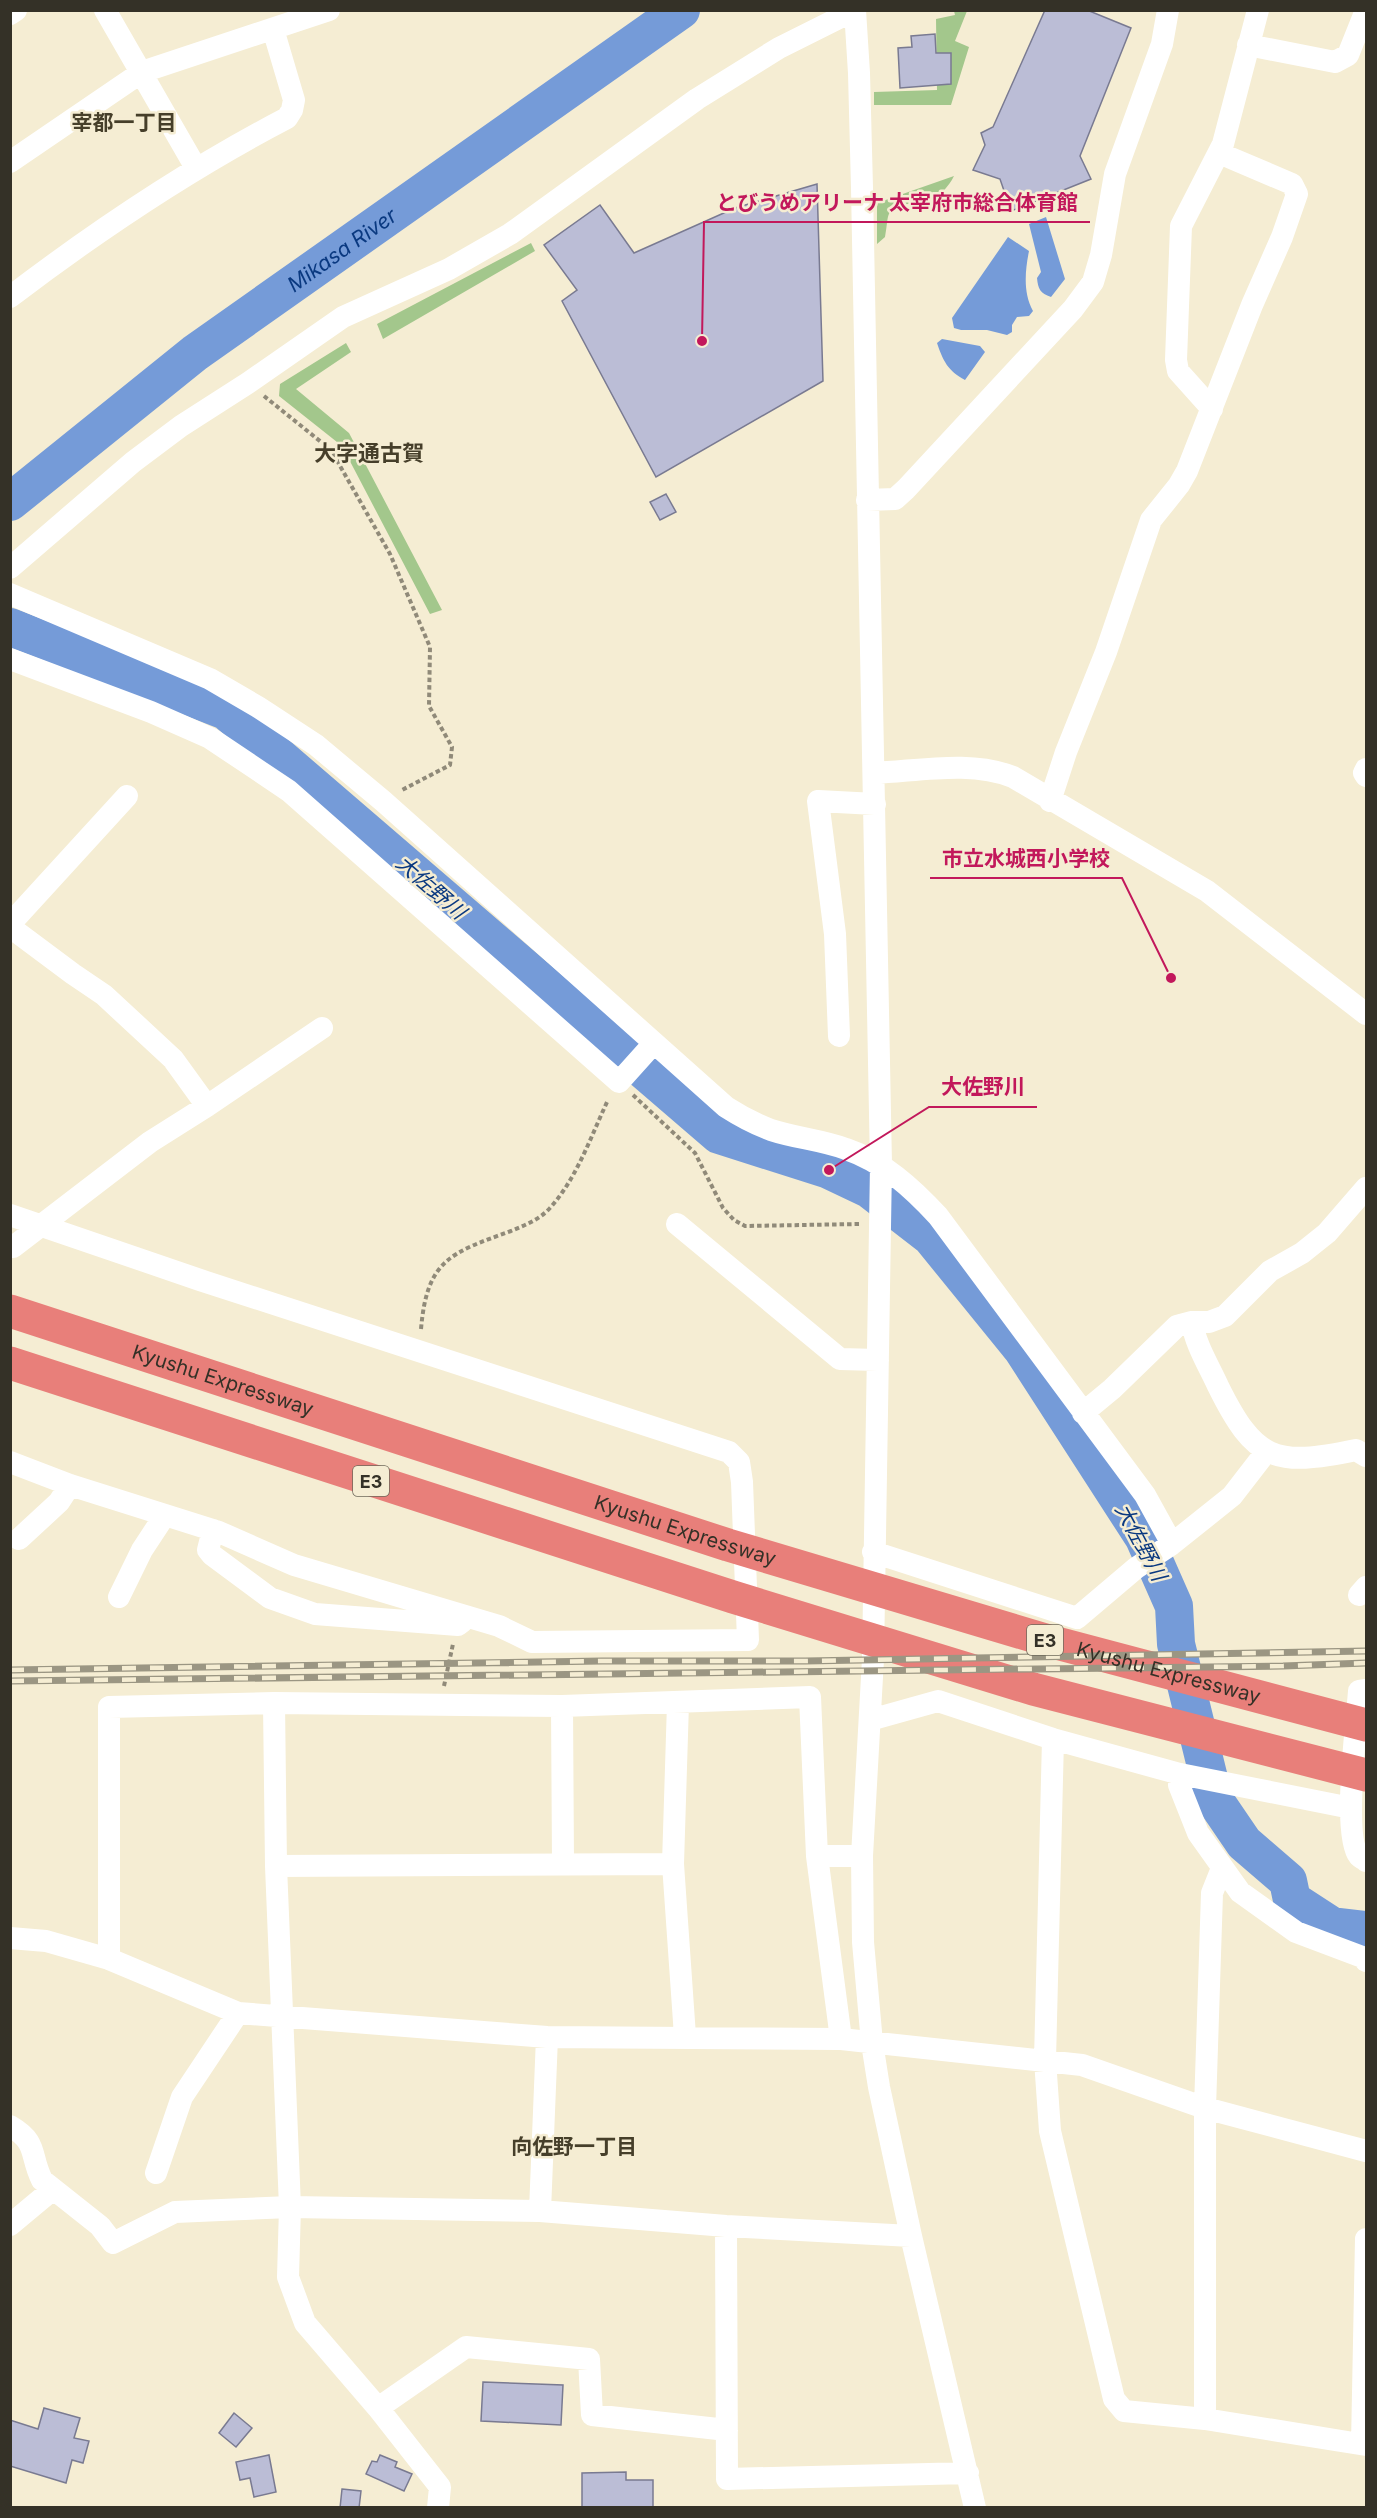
<svg xmlns="http://www.w3.org/2000/svg" width="1377" height="2518" font-family="Inter,'Noto Sans JP',sans-serif">
<rect width="100%" height="100%" fill="#f5edd3"/>
<path fill="#a3c78c" d="M954 11H967L955 41 969 47 951 105H874V92L937 90 936 19 955 15Z
M954 176C949 187 938 194 935 206L924 209 911 203C883 211 890 211 885 237L877 244V203Z
M531 243 535 251 383 339 377 324Z
M346 343 351 352 296 389 349 433 442 610 430 614 342 446 279 396 280 384Z"/>
<path fill="#759bd8" d="M1046 217 1065 279 1051 297C1040 293 1038 289 1037 278L1041 272 1029 224Z
M1008 237 1029 251C1025 271 1023 293 1033 311L1029 316 1017 317 1012 325V332L1007 335 987 330H961L954 328 952 318Z
M942 339 980 346 985 352 965 380C948 371 943 361 937 343Z"/>
<g fill="none" stroke-linecap="round" stroke-linejoin="round">
<g stroke="#759bd8" stroke-width="38">
<path id="s1" d="M10 502 195 353 681 10"/>
<path d="M10 627 226 711 719 1135 829 1170 869 1189 931 1237 1022 1349 1144 1538 1174 1606 1176 1644 1214 1799 1244 1843 1288 1881 1292 1900 1332 1926 1366 1930"/>
</g>
</g>
<path fill="#bbbdd6" stroke="#797a91" stroke-width="1.5" d="M1045 10H1087L1131 28 1080 156 1091 179 1011 211 1000 179 973 170 985 145 981 133 993 127Z
M935 34 936 53H951V84L900 88 898 48 912 47 911 36Z
M817 184 823 381 656 477 562 301 577 290 544 245 600 205 634 253 735 208Z
M666 494 676 512 660 520 650 502Z
M483 2382 563 2385 561 2425 481 2421Z
M44 2408 80 2418 74 2438 89 2441 83 2463 72 2460 66 2483 10 2466V2420L38 2429Z
M234 2413 252 2428 236 2447 219 2433Z
M269 2455 276 2492 254 2497 250 2478 240 2480 236 2462Z
M380 2455 397 2462 395 2467 412 2474 404 2491 366 2474 372 2461 377 2462Z
M626 2472V2480H653V2508H582V2473Z
M342 2489 361 2491 359 2508H340Z"/>
<g fill="none" stroke-linecap="round" stroke-linejoin="round">
<path stroke="#908a79" stroke-width="4" stroke-dasharray="4.5 3" stroke-linecap="butt" d="M264 396 331 450 390 554 430 647 429 706 452 747 450 765 402 790
M633 1095 695 1153 723 1208 734 1220 745 1226 859 1224
M421 1329C427 1260 450 1253 511 1231 525 1225 539 1220 550 1208 577 1178 591 1136 608 1100
M444 1686 453 1644"/>
<path stroke="#fff" stroke-width="22" d="M105 10 196 168
M855 10 859 73 862 188 881 1165 873 1659 862 1856 863 1942 872 2043 879 2087 911 2236 975 2508
M10 14 16 10
M1248 45 1335 62 1348 55 1366 10
M10 162 142 72 329 10
M10 297C98 230 189 169 287 118L292 110 294 100 273 29
M1212 409 1178 371 1176 360 1181 226 1223 144 1258 10
M867 500 895 499 906 489 1073 309 1093 282 1101 255 1115 174 1162 44 1168 10
M10 568 133 462 181 426 248 383 343 317 449 269 510 234 697 99 779 48 855 10
M10 594 210 679 258 707 316 745 383 801 726 1107C740 1116 755 1124 771 1130 795 1138 822 1140 846 1149 884 1162 912 1188 938 1216L1145 1495 1172 1544
M10 659 151 712 210 738 289 791 619 1082 654 1043
M1366 769 1364 773 1366 776
M874 773C919 771 971 760 1013 777L1207 891 1366 1014
M1050 801 1066 752 1106 652 1151 520 1179 485 1187 471 1252 305 1282 237 1297 194 1292 184 1219 153
M10 924 127 796
M10 927 73 974 104 995 173 1059 207 1106 150 1142 13 1247
M839 1036 835 934 818 801 875 804
M207 1106 322 1028
M10 1215 200 1280 729 1452 739 1462 742 1482 748 1640 532 1642 499 1626 294 1565 219 1532 70 1485 10 1462
M677 1224 840 1359 878 1360
M1192 1322C1195 1344 1209 1366 1218 1386 1255 1461 1275 1467 1356 1450L1366 1456
M1083 1413 1112 1389 1177 1326 1192 1322H1209L1225 1316 1270 1271 1302 1253 1327 1233 1366 1188
M213 1530 208 1550 212 1555 270 1598 315 1614 458 1625 462 1622
M19 1539 59 1502 70 1485
M873 1552 1077 1618 1136 1568 1172 1544 1232 1496 1266 1452
M1359 1595 1366 1587
M119 1597 142 1550 165 1515
M1366 1690 1359 1691C1357 1721 1342 1836 1359 1856 1361 1858 1364 1859 1366 1861
M274 1703 276 1866 290 2207 288 2277 305 2323 378 2408 440 2487 438 2508
M678 1703 673 1864 685 2036
M562 1706 563 1863
M870 1720 938 1701 1053 1739 1180 1774 1351 1808
M1053 1739 1045 2060 1050 2131 1114 2399 1124 2411 1205 2419 1366 2445
M1180 1774 1179 1785 1198 1833 1240 1892 1296 1932 1365 1958 1366 1961
M817 1856H862
M276 1866 673 1864
M10 1938 46 1941 109 1959 238 2013 547 2037 841 2039 1082 2065 1205 2108 1366 2151
M109 1959V1707L274 1703 562 1706 810 1697 817 1856 841 2039
M10 2126C39 2143 29 2154 42 2180L100 2226 113 2243 175 2212 290 2207 540 2211 726 2226 911 2236
M156 2173 182 2097 238 2013
M540 2211 547 2037
M10 2225 52 2190
M726 2226 727 2479 968 2473
M378 2408 466 2347 589 2359 592 2415 727 2430
M1205 2419V2108L1212 1893 1222 1868
M1362 2444 1366 2239"/>
<g stroke="#e87f7a" stroke-width="33">
<path id="s2" d="M10 1311 728 1545 1049 1641 1366 1725"/>
<path d="M10 1363 733 1597 1033 1689 1366 1775"/>
</g>
<g stroke="#9b9683" stroke-width="7">
<path id="rail" d="M10 1670 602 1661H805L1366 1651
M10 1681 1283 1666 1366 1663"/>
</g>
<use href="#rail" stroke="#f5edd3" stroke-width="4.5" stroke-dasharray="14" stroke-linecap="butt"/>
</g>
<g text-anchor="middle" dominant-baseline="central" stroke-width="5" stroke-linejoin="round" paint-order="stroke">
<g fill="#f5edd3" stroke="#6e695b" stroke-width="1.5">
<rect x="353" y="1466" width="36" height="30" rx="4.5"/>
<rect x="1027" y="1625" width="36" height="30" rx="4.5"/>
</g>
<g font-size="18" font-weight="bold" fill="#343127">
<text x="371" y="1481">E3</text>
<text x="1045" y="1640">E3</text>
</g>
<g font-size="20" fill="#343127" stroke="#f5edd3">
<text stroke="none"><textPath href="#s2" startOffset="224">Kyushu Expressway</textPath></text>
<text stroke="none"><textPath href="#s2" startOffset="710">Kyushu Expressway</textPath></text>
<text stroke="none"><textPath href="#s2" startOffset="1214">Kyushu Expressway</textPath></text>
</g>
<g font-size="21" font-weight="bold" fill="#463f2a" stroke="#f5edd3">
<text x="124" y="122">宰都一丁目</text>
<text x="574" y="2146">向佐野一丁目</text>
</g>
<g font-size="21" font-style="italic" fill="#0a3980" stroke="#f5edd3">
<text stroke="none"><textPath href="#s1" startOffset="417">Mikasa River</textPath></text>
<text transform="translate(431 887) rotate(41)">大佐野川</text>
<text transform="translate(1141 1542) rotate(62)">大佐野川</text>
</g>
<g font-size="22" font-weight="bold" fill="#463f2a" stroke="#f5edd3">
<text x="369" y="453">大字通古賀</text>
</g>
</g>
<path fill="none" stroke="#c2185b" stroke-width="2" d="M702 341L704 222H1090M1171 978L1122 878H930M829 1170L929 1107H1037"/>
<g fill="#c2185b" stroke="#f5edd3" stroke-width="2">
<circle cx="702" cy="341" r="6"/>
<circle cx="1171" cy="978" r="6"/>
<circle cx="829" cy="1170" r="6"/>
</g>
<g font-size="21" text-anchor="middle" font-weight="bold" fill="#c2185b" stroke="#f5edd3" stroke-width="5" stroke-linejoin="round" paint-order="stroke">
<text x="897" y="210">とびうめアリーナ 太宰府市総合体育館</text>
<text x="1026" y="866">市立水城西小学校</text>
<text x="983" y="1094">大佐野川</text>
</g>
<rect width="1377" height="2518" fill="none" stroke="#343127" stroke-width="24"/>
</svg>
